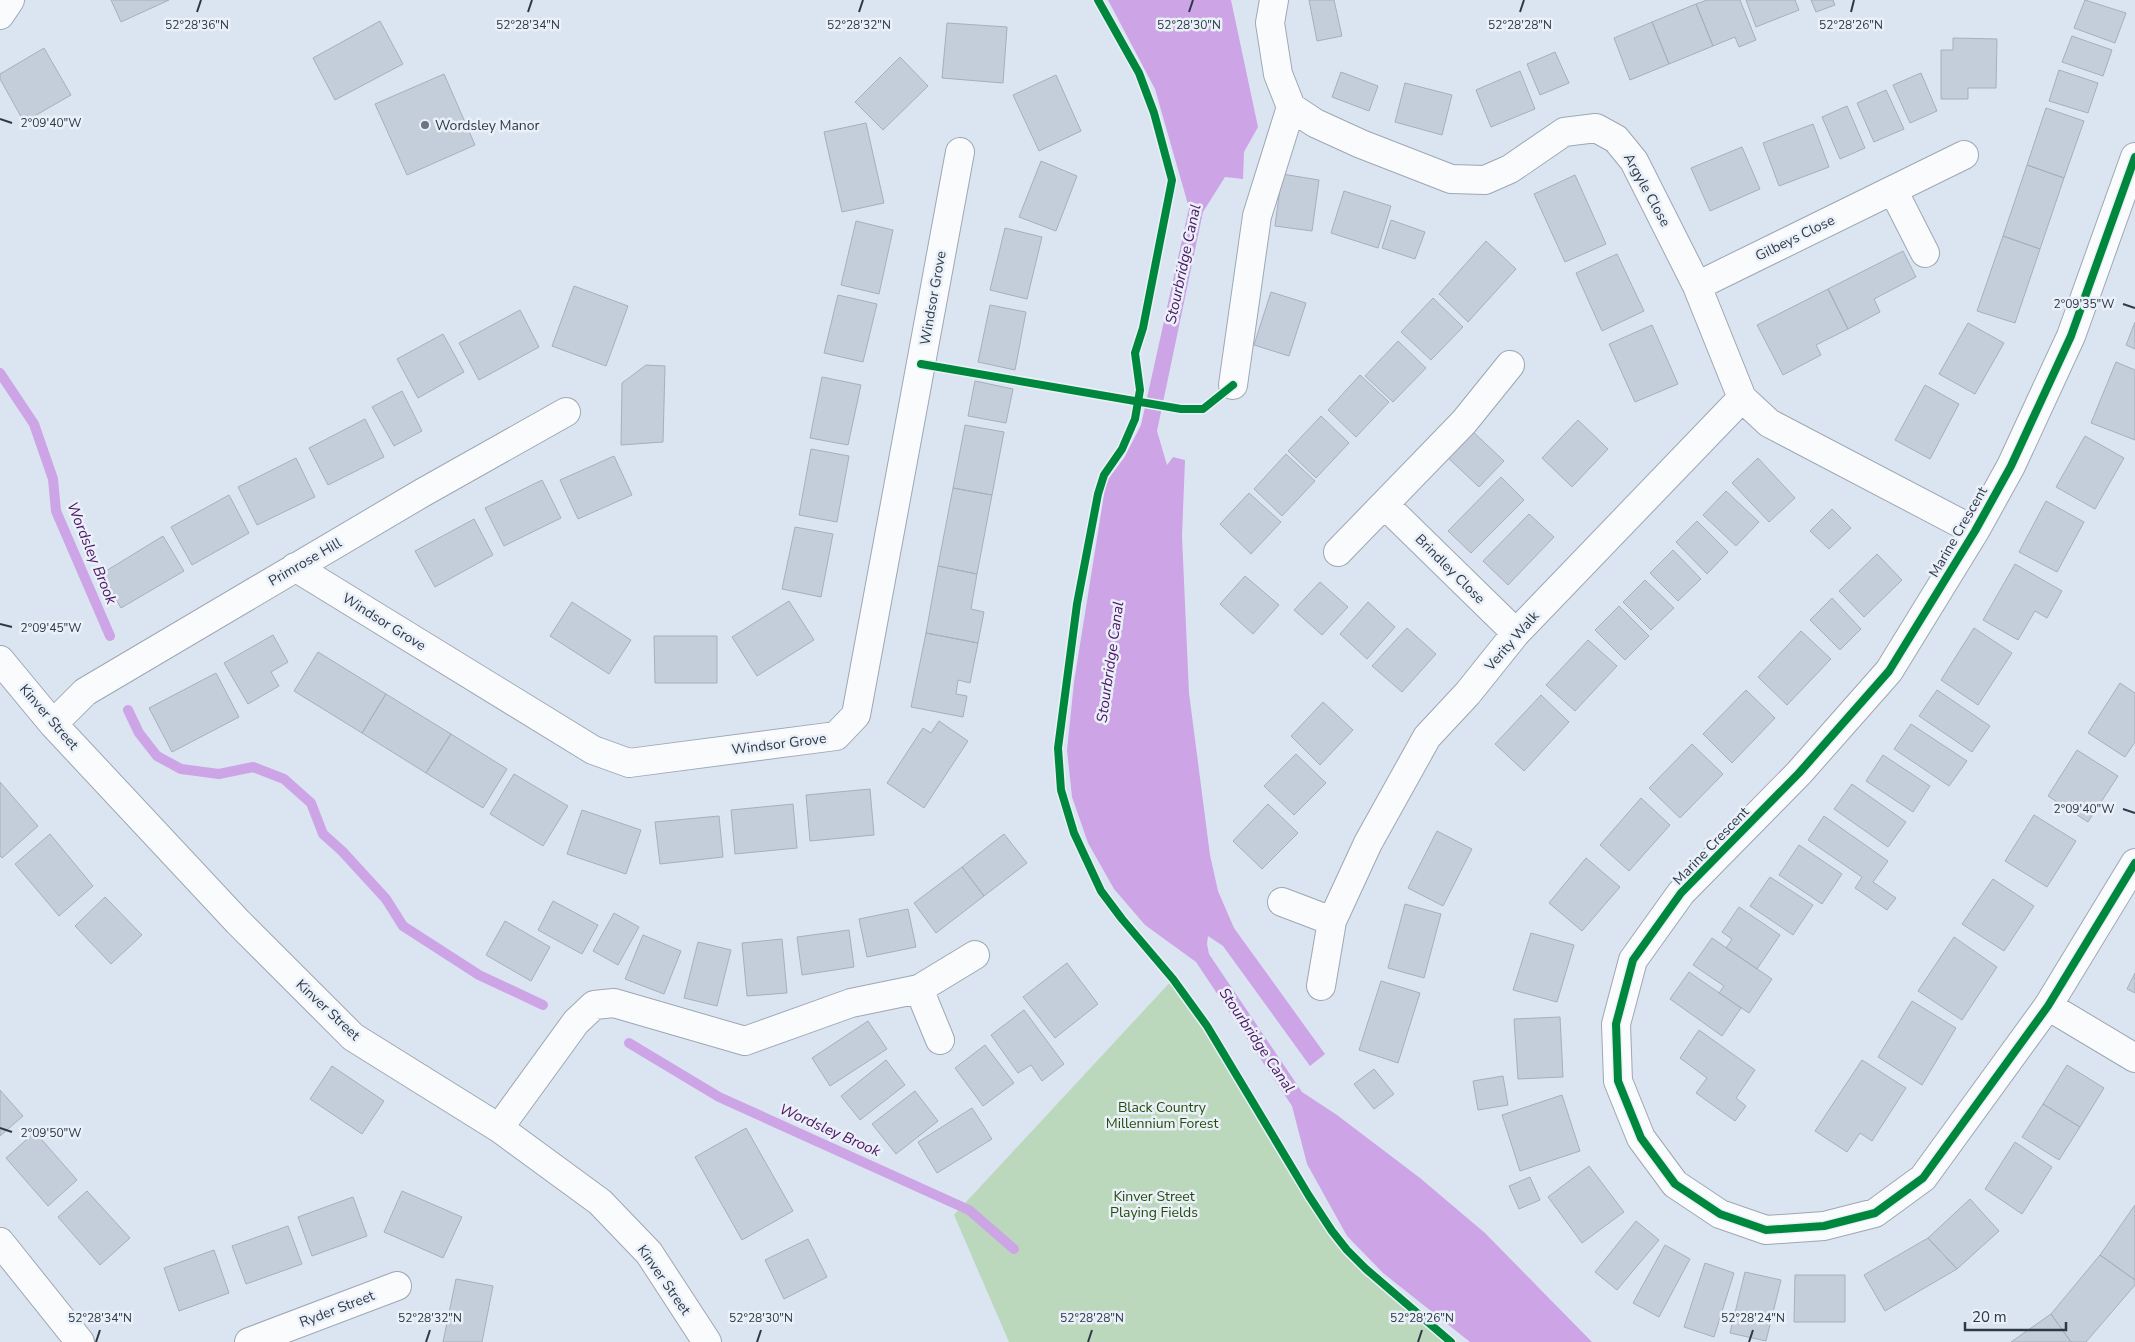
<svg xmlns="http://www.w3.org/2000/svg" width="2135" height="1342" font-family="'Nunito Sans',sans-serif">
<rect width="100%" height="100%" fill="#dbe5f2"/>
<path fill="#bcd8bc" d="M1173 979 1207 1026 1309 1196 1347 1250 1366 1269 1454 1342H1009L954 1215Z"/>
<path fill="#cda5e6" d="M1108 0H1231L1258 127 1244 152 1243 179 1225 177 1203 212 1157 431 1167 465 1173 457 1185 460 1182 536 1189 693 1210 855 1218 891 1234 928 1325 1054 1310 1066 1223 946 1208 936 1207 944 1209 954 1302 1092 1337 1115 1420 1178 1485 1233 1592 1342H1470L1383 1273 1347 1236 1307 1164 1292 1106 1196 962 1145 925 1114 889 1088 843 1072 797 1067 750 1074 682 1106 482 1124 458 1141 425 1189 208 1155 89Z"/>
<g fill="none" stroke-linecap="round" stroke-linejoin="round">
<path stroke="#cda5e6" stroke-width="10" d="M0 373 34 424 53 479 56 511 110 636
M128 710 139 733 157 756 181 769 219 774 253 767 284 779 311 803 323 834 342 851 386 899 403 926 479 975 543 1005
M629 1043 719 1097 969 1210 1014 1249"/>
</g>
<path fill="#c4cedb" stroke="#a6afbb" d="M111 0H169L121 22Z
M1309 0H1334L1342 36 1317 41Z
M1707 0H1740L1756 40 1739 47 1735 37 1713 46 1696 4Z
M1746 0H1795L1799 10 1756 27Z
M1811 0H1833L1835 5 1816 12Z
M2085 0 2126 13 2115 43 2074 28Z
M1696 4 1713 46 1669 64 1652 22Z
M380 21 403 64 335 100 313 58Z
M1652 22 1669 64 1630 80 1614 38Z
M947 23 1007 27 1003 83 942 78Z
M2072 36 2112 50 2103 76 2062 62Z
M1953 38 1997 39 1996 88H1968V99H1941V50H1953Z
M44 48 71 95 24 122 0 79V74Z
M1555 52 1569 83 1540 95 1527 64Z
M900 57 928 86 883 130 855 102Z
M2059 70 2098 83 2088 113 2049 101Z
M1520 71 1535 109 1491 127 1476 90Z
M1341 72 1378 86 1369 111 1332 97Z
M1921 73 1937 111 1910 123 1893 85Z
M444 74 475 145 407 175 375 104Z
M1056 75 1081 131 1039 151 1013 95Z
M1405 83 1452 95 1442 135 1395 122Z
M1886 90 1904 129 1874 142 1857 103Z
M1847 106 1865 148 1840 159 1822 117Z
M2046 108 2084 121 2064 178 2027 165Z
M866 123 884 203 842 212 824 132Z
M1813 124 1829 167 1779 186 1763 143Z
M1742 147 1760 189 1710 211 1691 168Z
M1041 161 1077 176 1056 231 1019 217Z
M2027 165 2064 178 2040 249 2003 236Z
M1282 174 1319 180 1312 231 1275 226Z
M1575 175 1606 244 1565 262 1534 194Z
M1344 191 1391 206 1378 248 1331 233Z
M1391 220 1425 232 1415 259 1382 248Z
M856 221 893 230 879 294 841 285Z
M1005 228 1042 237 1027 299 990 290Z
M2003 236 2040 249 2015 323 1977 311Z
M1486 241 1516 269 1468 322 1439 294Z
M1903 251 1916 277 1874 299 1880 312 1848 329 1828 289Z
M1617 254 1644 311 1602 331 1576 273Z
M574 286 628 306 606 366 552 346Z
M1828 289 1848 329 1816 345 1821 355 1783 375 1757 325Z
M1271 292 1306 303 1289 356 1254 345Z
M838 295 877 304 863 362 824 353Z
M1433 298 1463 327 1431 360 1401 332Z
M990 305 1026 312 1015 370 978 362Z
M520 310 539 347 479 380 459 343Z
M2135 322V349L2126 345Z
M1968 323 2004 343 1975 394 1939 374Z
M1652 325 1678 384 1635 402 1609 344Z
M443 334 464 372 418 398 397 359Z
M1398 341 1426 368 1393 402 1365 376Z
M2116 362 2135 370V440L2091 423Z
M646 365 665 366 663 442 621 445 622 383Z
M1360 375 1389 402 1356 437 1328 410Z
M822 377 861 385 848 445 810 438Z
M975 381 1013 389 1006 423 968 416Z
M1925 385 1959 404 1930 459 1895 440Z
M402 391 422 431 394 446 372 407Z
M1321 416 1349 443 1316 478 1288 451Z
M365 419 384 457 328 485 309 448Z
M1578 420 1608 449 1572 487 1542 458Z
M965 425 1004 432 992 495 953 488Z
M1470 429 1504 461 1479 487 1445 455Z
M2085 436 2124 458 2095 509 2056 487Z
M811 449 849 456 837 522 799 515Z
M1286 454 1315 481 1282 516 1254 489Z
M614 456 632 495 578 519 560 480Z
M296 458 315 497 257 525 238 487Z
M1758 458 1795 498 1769 522 1732 483Z
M1501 477 1524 500 1471 553 1448 531Z
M542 480 561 518 504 546 485 508Z
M953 488 992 495 977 574 938 566Z
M1726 491 1759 522 1736 546 1703 515Z
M1249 493 1281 522 1251 554 1220 524Z
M229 495 249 533 192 565 171 527Z
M2046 501 2084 522 2057 572 2019 552Z
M1832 509 1851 528 1829 549 1810 531Z
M1529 514 1554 537 1508 585 1483 561Z
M474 519 493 555 435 587 415 551Z
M1697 521 1728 552 1707 574 1676 542Z
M795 527 833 534 821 597 782 589Z
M163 536 184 571 121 608 101 574Z
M1673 550 1701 579 1678 601 1650 573Z
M1877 554 1902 580 1864 617 1839 591Z
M2015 564 2062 591 2047 618 2035 611 2018 640 1983 620Z
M938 566 977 574 971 609 984 612 978 643 926 633Z
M1245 576 1279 605 1253 634 1220 604Z
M1645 580 1674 608 1651 630 1623 602Z
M1320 582 1348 607 1322 635 1294 610Z
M1832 598 1861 629 1840 650 1810 620Z
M789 601 814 640 757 676 732 637Z
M572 602 631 640 609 674 550 636Z
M1368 602 1395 627 1367 659 1340 634Z
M1619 606 1649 636 1625 660 1595 630Z
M1407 628 1436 654 1402 692 1372 666Z
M1974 628 2012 653 1978 705 1941 680Z
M1801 631 1831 659 1787 705 1758 677Z
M926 633 978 643 970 683 958 680 956 694 967 696 963 717 911 707Z
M273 635 288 662 271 672 279 686 248 704 224 663Z
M654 636H717V683H655Z
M1588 640 1617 666 1575 711 1546 685Z
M318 652 386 694 362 733 294 691Z
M216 673 239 717 172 752 149 708Z
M2120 683 2135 693V742L2125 757 2088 733Z
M1746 690 1775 718 1732 763 1703 734Z
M1937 690 1990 726 1972 752 1919 716Z
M386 694 451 734 426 773 362 733Z
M1541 695 1569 722 1524 771 1495 744Z
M1323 702 1353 730 1320 765 1291 736Z
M939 721 968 741 924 808 887 783 923 728 931 733Z
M1911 724 1967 761 1949 786 1894 749Z
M451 734 507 769 483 808 426 773Z
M1692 744 1723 774 1680 818 1649 788Z
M2077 750 2118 776 2088 822 2048 796Z
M1296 754 1326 783 1294 815 1264 786Z
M1883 755 1930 786 1913 812 1866 781Z
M514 774 568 806 543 846 490 814Z
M0 782 38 826 2 858 0 856Z
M1852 784 1906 822 1888 847 1834 809Z
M870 789 874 835 810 841 806 795Z
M1641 798 1670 825 1629 871 1600 845Z
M793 804 797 848 735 854 731 810Z
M1268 804 1298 833 1262 869 1233 841Z
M582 810 641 830 626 874 567 854Z
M2034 815 2076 841 2047 887 2005 861Z
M719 816 723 857 660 864 655 822Z
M1824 816 1888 861 1873 882 1896 898 1887 910 1855 888 1862 877 1808 840Z
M1437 831 1472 849 1443 906 1408 888Z
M50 834 93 886 59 916 15 864Z
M1004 834 1027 863 984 896 962 867Z
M1799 845 1842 874 1822 904 1779 875Z
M1586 858 1620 887 1582 931 1549 903Z
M962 867 984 896 936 933 914 903Z
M1770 877 1813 905 1793 935 1750 906Z
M1993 879 2034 906 2004 951 1962 924Z
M105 897 142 935 111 964 75 926Z
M553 901 598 925 582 954 538 930Z
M1405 904 1441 914 1424 978 1388 968Z
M1739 907 1780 935 1757 969 1726 948 1732 939 1722 932Z
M908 909 916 947 867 957 859 919Z
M614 913 639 927 618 965 593 951Z
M505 921 550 947 531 981 486 955Z
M849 930 854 967 802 975 797 937Z
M1531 933 1574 945 1557 1002 1513 990Z
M643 935 681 951 664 994 625 979Z
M1954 937 1997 967 1962 1020 1918 991Z
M1712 938 1772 979 1749 1013 1719 993 1724 986 1693 965Z
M782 939 787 993 747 996 742 943Z
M698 942 731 950 717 1006 684 998Z
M1067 963 1098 1004 1055 1038 1023 997Z
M1689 972 1741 1008 1722 1036 1670 999Z
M2135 973V993L2127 989Z
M1381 981 1420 993 1398 1063 1359 1050Z
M1912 1001 1956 1028 1922 1085 1878 1057Z
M1024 1010 1064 1064 1042 1081 1031 1065 1018 1073 991 1035Z
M1560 1017 1563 1077 1518 1079 1514 1019Z
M868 1021 887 1049 830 1086 812 1058Z
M1699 1030 1755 1070 1736 1098 1746 1106 1735 1121 1696 1093 1707 1078 1680 1058Z
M985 1045 1014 1083 983 1106 955 1068Z
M886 1060 905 1085 860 1120 841 1096Z
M1862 1060 1906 1088 1872 1141 1860 1133 1847 1152 1815 1131Z
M2067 1065 2104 1088 2080 1127 2043 1104Z
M332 1066 384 1101 362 1134 310 1099Z
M1374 1069 1394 1094 1374 1109 1354 1084Z
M1503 1076 1508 1105 1478 1110 1473 1081Z
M0 1090 23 1116 0 1136Z
M915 1091 938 1121 896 1154 872 1124Z
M1562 1095 1580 1151 1520 1171 1502 1115Z
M2043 1104 2080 1127 2059 1160 2022 1137Z
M972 1108 992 1139 937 1173 918 1142Z
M746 1128 793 1211 742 1240 695 1157Z
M35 1132 77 1180 48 1206 6 1158Z
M2015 1142 2052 1167 2022 1214 1985 1189Z
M1589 1166 1624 1212 1582 1243 1548 1197Z
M1530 1177 1540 1200 1519 1209 1509 1186Z
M87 1191 130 1238 100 1265 58 1217Z
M402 1191 462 1217 443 1258 384 1232Z
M353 1197 367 1236 312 1256 298 1217Z
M1970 1199 1999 1231 1957 1269 1928 1238Z
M2135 1205V1280L2100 1255Z
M1636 1221 1659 1240 1617 1290 1595 1272Z
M288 1226 302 1264 246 1284 232 1246Z
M1928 1238 1957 1269 1885 1311 1864 1275Z
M808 1239 827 1277 784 1299 765 1260Z
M1665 1245 1690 1259 1659 1317 1633 1303Z
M214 1250 229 1293 179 1311 164 1268Z
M2100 1255 2135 1280V1285L2086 1342H2071L2051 1314Z
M1705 1263 1734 1273 1714 1337 1684 1327Z
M1745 1272 1781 1280 1766 1341 1730 1333Z
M1795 1275H1845V1322H1794Z
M456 1279 493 1286 482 1342H443Z
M2051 1314 2071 1342H2011Z"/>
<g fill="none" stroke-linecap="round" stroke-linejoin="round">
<g stroke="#9ea7b3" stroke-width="30">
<path id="minor" d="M1274 0 1270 23 1278 74 1291 107 1315 123 1361 144 1451 179 1485 180 1510 169 1564 132 1596 128 1616 139 1634 161 1697 286 1742 398 1769 423 1975 531
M0 15 10 0
M2135 157 2071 336 2011 466 1975 531 1889 671 1799 773 1681 893 1633 960 1616 1024 1618 1081 1641 1138 1675 1184 1720 1214 1766 1230 1824 1226 1875 1213 1923 1178 2048 1006 2135 863
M1893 190 1925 253
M1697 286 1964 155
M1233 385 1257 216 1291 107
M1385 505 1516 633
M1338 552 1464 422 1510 365
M295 567 593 750 629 763 836 736 856 715 960 152
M0 660 53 724 238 922 353 1037 499 1128 600 1202 649 1253 707 1342
M53 724 85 692 422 493 566 412
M1282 902 1332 921
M1321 986 1332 921 1368 843 1427 737 1468 693 1516 633 1742 398
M2048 1006 2135 1058
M940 1040 919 989 975 955
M499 1128 576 1022 594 1005 614 1003 745 1041 851 1003 919 989
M0 1242 80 1342
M249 1342 397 1286"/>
</g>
<use href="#minor" stroke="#fafbfd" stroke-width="28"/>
<g stroke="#eaf0f8" stroke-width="11">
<path id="cycleway" d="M1098 0 1139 73 1154 113 1172 180 1143 328 1135 353 1140 390 1135 419 1122 449 1104 475 1098 494 1077 604 1058 748 1061 790 1074 833 1101 891 1122 919 1173 979 1207 1026 1309 1196 1332 1231 1347 1250 1366 1269 1451 1342
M2135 157 2071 336 2011 466 1975 531 1889 671 1799 773 1681 893 1633 960 1616 1024 1618 1081 1641 1138 1675 1184 1720 1214 1766 1230 1824 1226 1875 1213 1923 1178 2048 1006 2135 863
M921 364 1181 409H1203L1233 385"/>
</g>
<use href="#cycleway" stroke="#00873e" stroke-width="8"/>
</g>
<path fill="none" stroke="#2e3948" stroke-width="2" d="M197 12 201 0M528 12 532 0M859 12 863 0M1189 12 1193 0M1520 12 1524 0M1851 12 1854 0M0 119 12 123M2123 304 2135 308M0 624 12 627M2123 809 2135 813M0 1128 12 1132M96 1342 100 1330M426 1342 430 1330M757 1342 761 1330M1088 1342 1092 1330M1418 1342 1422 1330M1749 1342 1753 1330"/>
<circle fill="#6b7584" stroke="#eaf0f8" stroke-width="2" cx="425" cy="125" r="5"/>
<g text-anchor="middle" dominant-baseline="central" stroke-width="5" stroke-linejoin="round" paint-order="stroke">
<g font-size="14" fill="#2e3948" stroke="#eaf0f8" text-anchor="start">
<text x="435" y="125">Wordsley Manor</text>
</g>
<g font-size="14" fill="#2e3948" stroke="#eaf0f8">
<text transform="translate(1647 190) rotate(61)">Argyle Close</text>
<text transform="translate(1795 238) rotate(-26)">Gilbeys Close</text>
<text transform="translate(933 298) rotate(-80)">Windsor Grove</text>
<text transform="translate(1958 532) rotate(-60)">Marine Crescent</text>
<text transform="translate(305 562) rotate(-30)">Primrose Hill</text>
<text transform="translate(1450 569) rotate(45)">Brindley Close</text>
<text transform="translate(384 622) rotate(32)">Windsor Grove</text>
<text transform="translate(1512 641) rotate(-49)">Verity Walk</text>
<text transform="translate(49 717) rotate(49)">Kinver Street</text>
<text transform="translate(779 744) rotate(-7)">Windsor Grove</text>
<text transform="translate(1711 846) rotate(-46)">Marine Crescent</text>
<text transform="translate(328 1010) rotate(43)">Kinver Street</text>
<text transform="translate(664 1280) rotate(55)">Kinver Street</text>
<text transform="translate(337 1309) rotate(-21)">Ryder Street</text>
</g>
<g font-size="14" fill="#264c0b" stroke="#eaf0f8">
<text x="1162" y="1107">Black Country<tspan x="1162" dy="16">Millennium Forest</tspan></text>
<text x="1154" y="1196">Kinver Street<tspan x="1154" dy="16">Playing Fields</tspan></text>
</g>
<g font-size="15" font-style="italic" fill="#4e1463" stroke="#eaf0f8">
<text transform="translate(1183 264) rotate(-78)">Stourbridge Canal</text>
<text transform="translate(92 553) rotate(68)">Wordsley Brook</text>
<text transform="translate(1110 662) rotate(-82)">Stourbridge Canal</text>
<text transform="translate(1257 1040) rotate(56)">Stourbridge Canal</text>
<text transform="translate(830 1130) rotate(24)">Wordsley Brook</text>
</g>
</g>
<g font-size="12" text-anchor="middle" fill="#2e3948" stroke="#eaf0f8" stroke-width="5" stroke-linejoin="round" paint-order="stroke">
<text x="197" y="29">52°28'36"N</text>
<text x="528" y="29">52°28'34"N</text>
<text x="859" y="29">52°28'32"N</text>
<text x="1189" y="29">52°28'30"N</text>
<text x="1520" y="29">52°28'28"N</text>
<text x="1851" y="29">52°28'26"N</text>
<text x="51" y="127">2°09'40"W</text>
<text x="2084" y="308">2°09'35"W</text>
<text x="51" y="632">2°09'45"W</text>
<text x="2084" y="813">2°09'40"W</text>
<text x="51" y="1137">2°09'50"W</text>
<text x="100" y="1322">52°28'34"N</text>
<text x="430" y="1322">52°28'32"N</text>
<text x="761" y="1322">52°28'30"N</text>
<text x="1092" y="1322">52°28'28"N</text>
<text x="1422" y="1322">52°28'26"N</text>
<text x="1753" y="1322">52°28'24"N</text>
</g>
<path d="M1965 1322v8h101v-8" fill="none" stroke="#2e3948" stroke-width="2.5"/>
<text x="1972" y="1322" font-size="15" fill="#2e3948" stroke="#eaf0f8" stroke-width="4" paint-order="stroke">20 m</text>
</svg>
